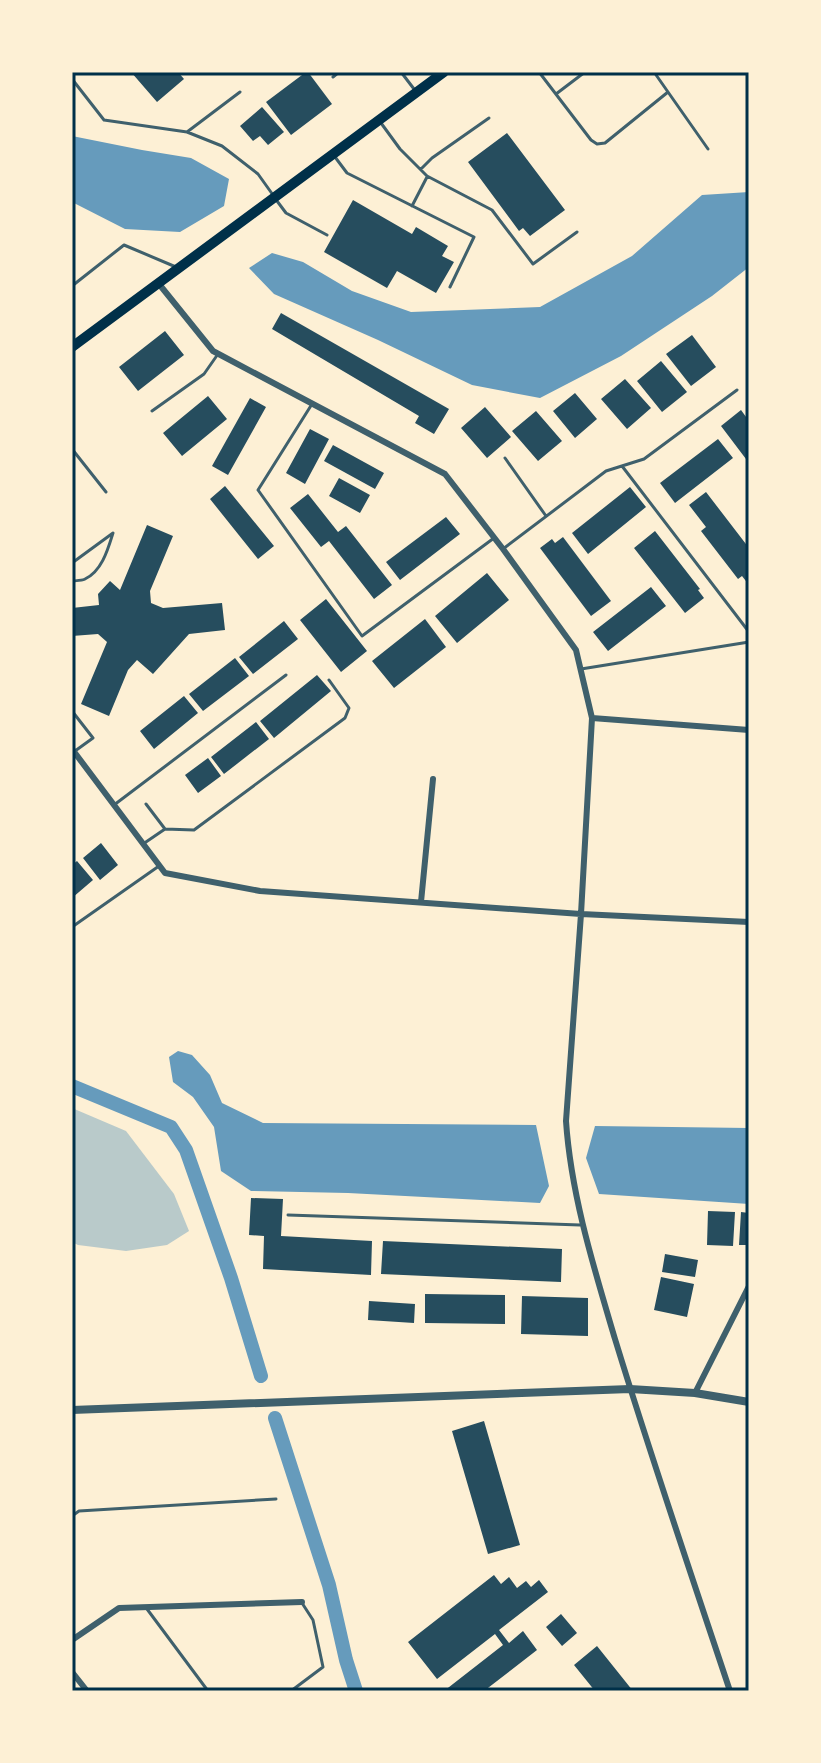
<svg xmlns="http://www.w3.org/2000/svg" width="821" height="1763" font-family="'PT Sans',sans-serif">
<rect width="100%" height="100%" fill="#fdf0d5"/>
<path fill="#b9caca" d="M72 1108 126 1131 174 1194 189 1231 167 1245 126 1251 78 1245 72 1242Z"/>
<path fill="#669bbc" d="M72 136 142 150 191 158 229 179 224 206 180 232 125 229 72 202Z
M749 192V267L712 296 621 356 540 398 472 385 378 340 274 294 249 268 272 253 303 262 352 291 411 312 540 307 632 256 702 195Z
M178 1051 192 1055 210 1075 222 1103 263 1123 536 1125 549 1186 540 1203 348 1193 251 1191 221 1171 214 1127 193 1097 173 1082 169 1057Z
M595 1126 749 1128V1204L599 1194 586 1158Z"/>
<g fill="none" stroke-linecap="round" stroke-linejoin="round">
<path stroke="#669bbc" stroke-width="14" d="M72 1086 171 1127 186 1150 231 1278 261 1376
M275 1418 329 1585 346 1660 356 1691"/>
</g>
<path fill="#264d5e" d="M131 72H178L184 79 157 102Z
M306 72H308L332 104 291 135 266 102Z
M262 107 284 132 268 145 260 136 253 141 240 126Z
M507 133 565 210 530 236 523 228 519 231 468 162Z
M353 200 412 234 416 227 448 246 442 256 454 262 436 293 397 271 387 288 324 252Z
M281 313 449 409 434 434 415 423 419 416 272 329Z
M165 331 184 355 138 391 119 367Z
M692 335 716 367 691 386 666 354Z
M661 361 687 392 662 412 637 381Z
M625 379 651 408 627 429 601 399Z
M575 393 597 419 575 438 553 411Z
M208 396 227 419 182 456 163 433Z
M250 398 266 407 228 475 212 466Z
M485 407 511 437 487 458 461 428Z
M741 410 749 421V463L721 426Z
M536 411 562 441 538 461 512 431Z
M310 429 329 439 305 484 286 473Z
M718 439 733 458 675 503 660 483Z
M333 445 384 473 375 489 324 461Z
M339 478 370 495 360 513 329 496Z
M225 486 274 546 258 559 210 499Z
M630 487 646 507 588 554 572 533Z
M706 492 749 548V585L742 576 738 579 701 531 706 527 689 505Z
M308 494 338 532 346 526 392 585 374 599 329 541 321 547 290 508Z
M446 517 460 534 400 580 386 562Z
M147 525 173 536 150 591 151 603 163 608 222 603 225 630 189 634 153 674 137 660 128 670 109 716 81 704 107 642 98 634 72 636V608L99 605 98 594 110 581 120 590Z
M655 531 700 589 698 590 704 598 685 613 634 548Z
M563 537 611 601 591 616 540 548 552 539 555 543Z
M487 573 509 600 457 643 435 616Z
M651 587 666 606 608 651 593 632Z
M326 599 367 651 341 672 300 620Z
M425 619 446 647 394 688 372 661Z
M284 621 298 639 253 674 239 657Z
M235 658 249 676 203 711 189 694Z
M317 675 331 691 274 738 260 721Z
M184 696 198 713 154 749 140 731Z
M256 722 269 739 224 774 211 757Z
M208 758 221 776 198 793 185 775Z
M101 843 118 865 100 880 83 858Z
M77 861 93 880 72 898V865Z
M251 1198 283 1199 281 1236 372 1241 371 1275 263 1269 264 1236 249 1235Z
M708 1211 735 1212 733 1246 707 1245Z
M741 1212 749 1213V1245H739Z
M383 1241 562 1249 561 1282 381 1274Z
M665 1254 698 1260 695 1277 662 1272Z
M661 1277 694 1284 687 1317 654 1310Z
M425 1294 505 1295V1324L425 1323Z
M522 1296 588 1298V1336L521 1334Z
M369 1301 415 1304 414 1323 368 1320Z
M484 1421 520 1545 488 1554 452 1431Z
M494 1575 501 1584 509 1577 517 1588 526 1581 531 1587 539 1580 548 1592 499 1630 509 1643 523 1631 537 1650 484 1691H444L503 1645 495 1634 437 1679 408 1642Z
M561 1614 577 1633 562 1646 546 1627Z
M597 1646 633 1691H595L574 1665Z"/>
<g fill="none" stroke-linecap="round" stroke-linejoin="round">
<path stroke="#3f606c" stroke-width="3" d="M401 72 414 89
M539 72 591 140 597 144 605 143 668 92 708 149
M654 72 668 92
M333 77 339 72
M72 79 104 120 187 132 222 146 258 174 273 195
M556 94 585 72
M381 123 400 149 427 176 492 210 533 264 577 232
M187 132 240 92
M335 157 347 173 474 237 450 287
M421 169 432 158 489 118
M277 201 286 213 327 235
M412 206 427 177
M72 286 124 245 176 267
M312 404 258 490 362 636 494 538
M152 411 204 374 218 354
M72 449 106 492
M505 458 546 516
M622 466 749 632
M503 549 606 471 644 459 737 390
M72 563 113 533C108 549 102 571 85 579 84 580 74 581 72 581
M581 669 749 642
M72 711 93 738 75 751
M146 804 165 829
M114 805 286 675
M143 844 165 829 194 830 345 718 349 708 329 680
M72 927 159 866
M288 1215 580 1225
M72 1516 79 1511 276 1499
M147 1609 208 1691
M291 1691 323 1667 313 1620 302 1603"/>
<path stroke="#3f606c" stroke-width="6" d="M159 284 213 351 445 474 503 549 576 650 592 718 581 914 566 1121C571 1195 594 1268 615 1339 651 1457 691 1574 730 1691
M592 718 749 730
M72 749 165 873 260 891 581 914 749 922
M421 902 433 779
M695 1393 749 1286
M72 1640 119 1608 302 1602
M72 1672 87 1691"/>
<path stroke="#3f606c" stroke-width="8" d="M72 1410 630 1389 695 1393 749 1402"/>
<path stroke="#003049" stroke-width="10" d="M72 347 444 72"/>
</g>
<rect width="821" height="1763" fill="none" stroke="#fdf0d5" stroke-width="148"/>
<rect x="74" y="74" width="673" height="1615" fill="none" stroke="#003049" stroke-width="3"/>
</svg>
